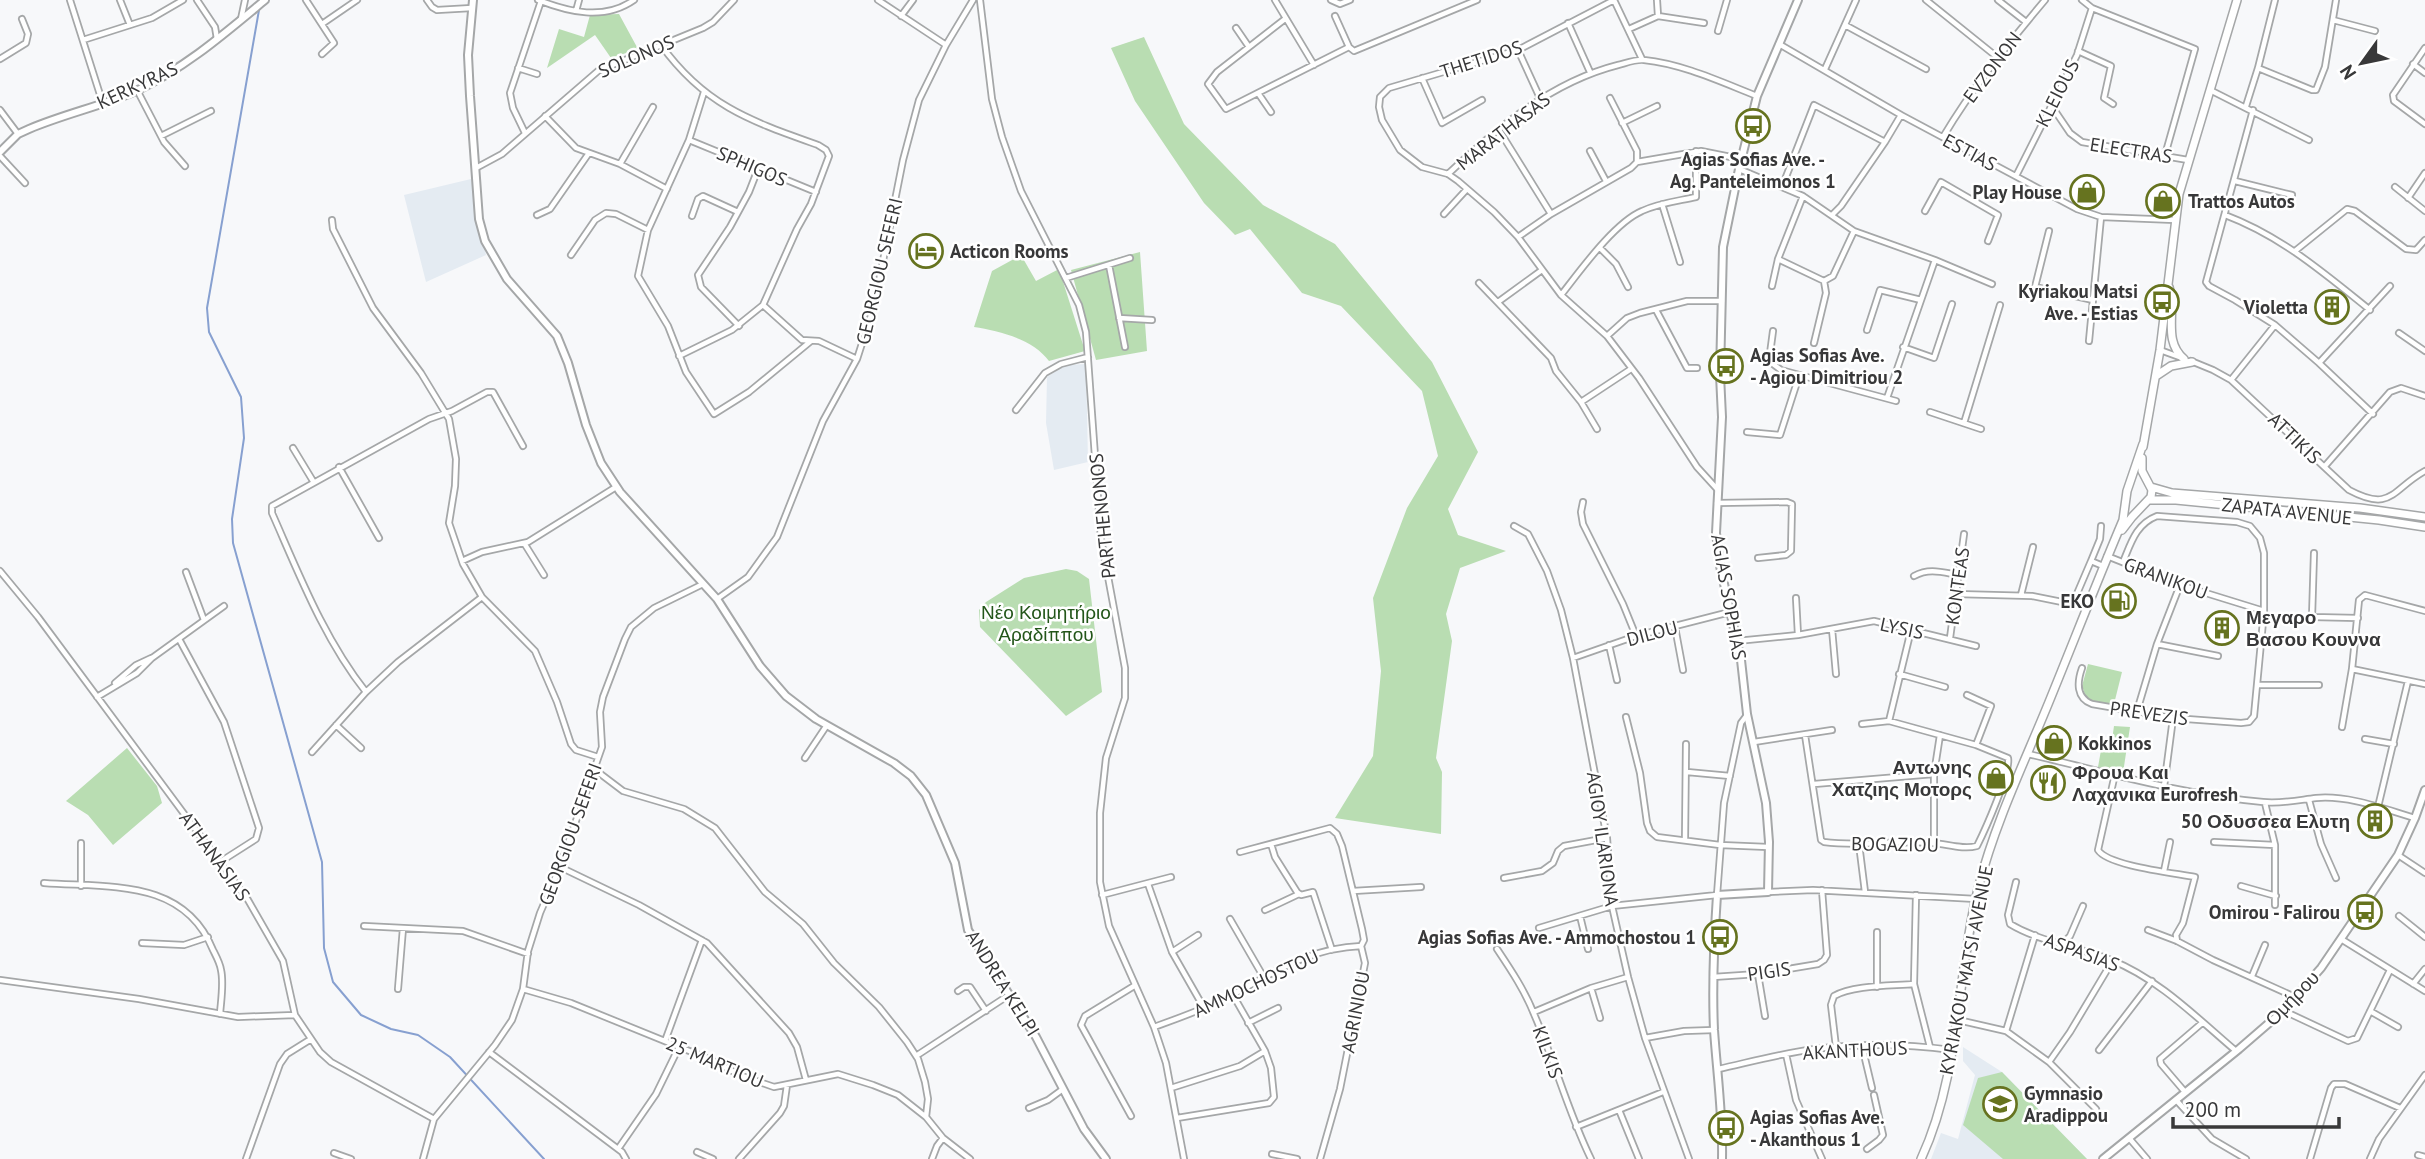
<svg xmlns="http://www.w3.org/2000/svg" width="2425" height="1159" font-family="'PT Sans',sans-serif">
<rect width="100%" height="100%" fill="#f7f8fa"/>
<path fill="#e4ebf2" d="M471 179 486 255 426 282 404 195Z
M1086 364 1088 462 1054 470 1046 423 1047 377 1065 365Z
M1963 1047 2002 1072 2087 1159H1931L1941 1133 1958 1139 1975 1075 1963 1061Z"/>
<path fill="#b9ddb2" d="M619 14 638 49 611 58 595 35 547 68 559 29 584 37 590 15Z
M1144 37 1184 124 1263 205 1335 244 1432 362 1478 452 1448 509 1458 535 1506 551 1460 568 1446 614 1452 641 1436 758 1442 772 1441 834 1335 818 1373 756 1381 671 1373 598 1407 508 1438 456 1422 391 1341 306 1302 293 1250 229 1235 235 1204 203 1135 101 1111 48Z
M1140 252 1147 351 1096 360 1071 270Z
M1021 255 1036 281 1059 269 1085 351 1049 361C1033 339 999 331 974 327L992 271Z
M1066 569 1077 571 1089 579 1102 692 1066 716 980 627 979 610 986 602 1024 578Z
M2088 664 2122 672 2113 708 2087 700 2082 686Z
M2114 726 2130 727 2123 773 2098 767 2103 739 2112 740Z
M127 748 157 786 162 803 113 845 88 815 66 801Z
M2002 1072 2087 1159H2003L1963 1125 1978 1078Z"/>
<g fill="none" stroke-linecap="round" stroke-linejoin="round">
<path stroke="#87a0d0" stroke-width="2" d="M259 10 207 308 209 332 241 397 244 438 232 519 233 543 322 862 324 948 333 982 361 1015 391 1029 418 1035 450 1057 544 1159"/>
<g stroke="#a5a7a8" stroke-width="8">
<path id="minor" d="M70 0 103 104
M120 0 130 25
M197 0 215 27 217 39
M306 0 334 43 322 54
M427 0 432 7 437 10 472 8
M538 0C569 12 604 21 634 0
M878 0 946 45
M980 0 992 99 1002 137 1021 191 1079 305 1086 332 1101 539 1125 668V698L1106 758 1100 813V882L1109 926 1154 1027 1166 1063 1184 1159
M1275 0 1314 65
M1331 0 1340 4 1350 0
M1614 0 1518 50 1389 88 1380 97 1379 107 1382 120 1400 150 1422 167 1448 174 1458 181 1494 212 1518 237 1561 295 1607 336 1639 378 1697 467 1718 490
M1614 0 1642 59
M1657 0 1658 16
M1926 0 1997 57
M1998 0 2026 22
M2082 0 2092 8 2195 49 2165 155
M576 11 579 0
M901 16 913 0
M1335 16 1349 47 1354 51 1477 0
M241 19 245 0
M1285 19 1217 72 1208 84 1226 109 1349 47
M2333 20 2375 31
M1568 23 1590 72
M322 24 357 0
M1845 25 1926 69
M1236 28 1249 47
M1629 29 1658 16 1704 23
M1718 31 1727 0
M83 40 152 18 183 0
M1779 44 1901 115 2077 209 2101 217 2175 220
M661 45C705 106 751 121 818 145L826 150 829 156 811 204 797 229 763 305 732 330 679 356
M2425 48 2393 95 2394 101 2425 124
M1518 50 1540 98
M2078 51 2111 66 2104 98 2113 104
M0 59 26 43 28 34 22 19
M2413 64 2425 73
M518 68 537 74
M2258 68 2312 90H2316L2325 67 2336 0
M1825 69 1856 0
M1422 78 1442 123 1482 100
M137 90 164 142 185 166
M2210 90 2309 140
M704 92 689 140 648 230 638 276 668 326 686 372 714 414 749 392 811 341
M1258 93 1271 112
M2051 105 2070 133 2082 142 2188 160
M2246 106 2258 68 2275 0
M0 110 18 134
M2253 110 2206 282 2209 286 2235 300 2275 325 2319 363 2373 414
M545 116 576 148 620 164 667 189
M1622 123 1657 106
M1499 130 1551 214
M525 133 513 108 510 93 541 1
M161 136 211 111
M1943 137C1972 88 2008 44 2045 0
M689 140 816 192
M1590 151 1606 181
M0 156 25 183
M1637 162 1701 151 1741 159
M620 164 653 107
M476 168 502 154 598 71 703 28 713 22 734 0
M1739 169 1803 196 1854 231 1935 260 1887 398
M1448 174C1497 128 1551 82 1618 65 1626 63 1636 59 1644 60 1683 64 1721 82 1757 96
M2016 176 2077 55 2092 8
M2235 181 2292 195
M1782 187 1814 105 1885 142
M2395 187 2425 211
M2408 198 2425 173
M1662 204 1680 262
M1925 211 1941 182 1998 215 1988 241
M1444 214 1467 189
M537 215 550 209 589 153
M1832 215 1841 206 1885 142 1901 115
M2225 215C2281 236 2324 273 2370 310
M692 216 698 199 703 196 738 212
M332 220 333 229 373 308 421 373 449 419 456 459 455 486 449 523 463 564 482 597 535 651 557 702 571 744 576 750 598 757
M2049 231 2035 287 2093 300
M1518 237 1551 214 1631 168 1637 162V151L1610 98
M1600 248 1616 264 1628 287
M2295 251 2347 209 2355 211 2406 249 2416 250 2425 240
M571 255 595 220 606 213 616 214 648 230
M1778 259 1824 281
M1935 260 1992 284
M1109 265 1125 347
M1066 278 1130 258
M1824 281 1833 276 1854 231
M1479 283 1551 358 1556 371 1581 402 1597 429
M1772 286 1778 259 1803 196
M1561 295C1580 271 1614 223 1642 211 1659 203 1678 201 1696 197V151
M1498 302 1542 270
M763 305 802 340 819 341 857 359
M1656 310 1687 368H1697
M1119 318 1152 320
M739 326 701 287 698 275 730 227 749 192 758 169
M1867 330 1880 290 1921 300
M1773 331 1769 361 1781 370 1896 401
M2399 333 2425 351
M1607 336 1627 318 1640 313 1687 301H1722
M2089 341 2101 217
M1814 343 1826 293 1824 281
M1903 347 1934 358 1952 304
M2160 350 2182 358
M2191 361 2213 370 2231 380 2349 490C2392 513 2392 489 2425 471
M2319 363 2390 286
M2231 380 2275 325
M1581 402 1631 369
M1016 410 1045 373 1061 364 1088 357
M1930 412 1981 429
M1964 423 2000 305
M1747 432 1780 435 1799 376
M293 448 313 481
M2325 466 2390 392 2401 388 2425 396
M339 467 379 538
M1583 502 1581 512 1583 524 1623 604 1636 636
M1717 503 1787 502 1792 504 1791 551 1786 555 1758 558
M1514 526 1528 534 1547 571 1561 610 1573 658 1607 838 1612 906 1628 977 1645 1038 1689 1159
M524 543 544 575
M2314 553 2312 617 2358 618
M2107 556 2180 585 2264 611
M462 561 482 552 528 542 616 487
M2091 561 2100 539 2101 526
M0 571 38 617 248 900 283 961 295 1015 320 1052 331 1062 434 1119
M186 572 204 620
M1914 576C1929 568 1941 572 1958 575
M1956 594 2032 596 2067 603 2076 596 2091 561 2103 566
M2021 595 2033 547
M1796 598 1798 635
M717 599 748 577 777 537 823 421 857 359 874 306 903 160 919 100 946 45 973 0
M2425 611 2365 595 2359 600 2352 669 2425 684
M1675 627 1683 670
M1832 629 1836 674
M1950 638 1964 534
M179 639 224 722 259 828 256 839 220 862
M1737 641 1798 635 1874 621 1976 646
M2157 644 2218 656
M1609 645 1617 680
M1573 658 1636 636 1730 612
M2082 668C2077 682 2076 698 2092 704L2173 718 2241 723 2249 722 2254 716 2264 611V553L2260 538 2250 526 2237 522 2157 516C2136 524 2131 543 2123 562
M1899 674 1945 687
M115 683 136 665 151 658
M2257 685H2319
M366 692C324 639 299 574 272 513V506L429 419 452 411 487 392H493L523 446
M1967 695 1991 706 1976 745
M97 697 137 673 152 658 224 606
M2137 711 2157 644 2180 585
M1626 717 1640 773 1647 823 1650 831 1657 837 1720 845 1768 847
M1889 721 1911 630
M336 725 361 748
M2342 727 2352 669
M1805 735 1821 840 1824 842C1860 847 1897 840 1933 843 1947 844 1963 850 1977 846 1985 830 2011 772 2008 758L1976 745 1889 721 1862 724
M2365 739 2394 744
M1754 742 1832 730
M312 752 366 692 398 662 482 597
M2028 754C2106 772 2184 795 2263 802 2281 804 2299 800 2316 798 2349 795 2384 809 2415 818
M805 758 827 725
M594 769 623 791 684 809 715 828 765 892 803 924 834 963 879 1007 907 1042 918 1059 925 1082 928 1099 926 1117
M1687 772 1730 776
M2115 774 2098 850C2108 866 2175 873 2195 877L2183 923 2176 935 2177 941
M1814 784 1934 774
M2164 787 2173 718
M2309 800 2321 844 2336 878
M2265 803 2275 845V905
M2378 807 2408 681
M1685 840 1686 744
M2214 842 2275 845
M1934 843V774L1940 735
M1271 844 1275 857 1297 892 1301 895 1313 892 1332 950
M1859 844 1865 892
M1240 852 1330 828 1337 834 1342 846 1362 929 1364 940 1361 946 1365 963 1340 1089 1320 1159
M2398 855 2425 873
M560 867 639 905 707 943 789 1033 797 1047 806 1080
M2164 871 2170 842
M1504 878 1542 871 1553 863 1558 851 1564 846 1607 838
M2016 882 2008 915 2010 924C2040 942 2079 947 2111 960 2159 979 2197 1018 2236 1051
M44 883C109 888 184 878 213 950 216 956 220 963 221 970 224 983 221 1000 220 1014
M1148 884 1172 952 1204 1008
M81 886V843
M2241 886 2276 896
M1353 891 1421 887
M1768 892 1813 890 1976 899
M1102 895 1171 877
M1916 895 1914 984 1930 1047
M1265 910 1299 894
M1580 916 1588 949
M2399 916 2425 937
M1230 919 1263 976
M364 926 463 931 528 954
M1539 928 1612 906 1717 895 1724 803 1741 723 1747 715
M2148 930 2177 941 2213 960 2295 997
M2341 939 2425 991
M142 943 184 945 208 937
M2063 943 2070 936 2083 906
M1497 949C1511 970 1525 991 1534 1014 1555 1062 1568 1112 1591 1159
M1172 952 1198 935
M1758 974 1765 1016
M2252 976 2265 945
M1713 977 1758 974 1818 964 1824 960 1827 955 1822 890
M0 980 139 999 238 1017 295 1015
M2413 984 2425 969
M1877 987V932
M1591 988 1600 1018
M398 989 403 928
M523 989 571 1003 709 1059 742 1076 774 1087 838 1074 873 1085 898 1095 926 1117 943 1138 970 1159
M958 991 964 987H970L986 1011
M2284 1011 2348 1041 2357 1038 2390 970
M2370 1011 2398 1027
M1534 1012 1591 988 1628 977
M1958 1020 2006 1031 2049 1062 2096 1109
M1248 1023 1278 1008
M1154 1027C1179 1018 1205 1009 1230 996 1274 973 1308 948 1361 946
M2006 1031 2035 935
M1645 1038 1684 1031 1714 1030
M665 1041 702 940
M1862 1046 1872 1088
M1836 1047 1831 1005 1834 996C1853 985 1892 986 1914 984
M2099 1050 2152 981
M489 1052 622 1152 626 1159
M1786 1054 1796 1100 1822 1159
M916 1056 1009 995
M2049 1062 2070 1032 2113 960
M1718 1069C1750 1062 1783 1053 1815 1049 1860 1043 1907 1044 1952 1050
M1171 1088 1240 1066 1265 1051
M2185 1092 2161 1064 2160 1059 2202 1023
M2176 1100 2212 1139 2246 1159
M1029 1108 1048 1100 1063 1089
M1619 1110 1639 1159
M1131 1116 1081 1025 1085 1016 1134 986
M1177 1118 1269 1103 1274 1097 1271 1068 1265 1051 1233 995
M1576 1127 1663 1092
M2129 1138 2147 1159
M618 1149 656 1094 679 1047
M1867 1149 1879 1140 1883 1135 1874 1095
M697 1152 713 1159
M334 1153 351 1159
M1272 1154 1297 1159
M2418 1155 2425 1157
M246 1159 280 1064 287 1054 311 1039
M423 1159 434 1119 495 1045 512 1020 523 989 528 951 540 913 559 869 602 747 600 712 603 697 625 639 631 627 654 608 703 584
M739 1159 780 1113 784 1106 787 1085
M932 1159 937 1146 943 1138
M2310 1159 2331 1088 2334 1084H2345L2400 1108
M2370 1159 2379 1139 2425 1075"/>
</g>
<g stroke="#a5a7a8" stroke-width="10">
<path id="tertiary" d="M473 0 468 55 470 96 479 219 485 241 507 279 557 336 568 363 586 425 601 463 620 492 717 599 760 666 786 696 816 719 894 763 911 776 926 795 955 863 968 930 1036 1037 1084 1129 1106 1159
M0 152 18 134 29 129C64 114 102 106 136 91 185 68 224 34 265 0
M1722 1159C1723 1115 1717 1074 1714 1030 1712 985 1714 940 1717 895L1768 892 1769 842 1766 803 1747 714 1741 660 1720 566 1716 533 1722 417 1720 375 1723 247 1739 169 1757 96 1798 0
M2103 1159 2239 1049 2283 1011 2321 968 2398 855 2415 818 2425 790"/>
</g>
<g stroke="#a5a7a8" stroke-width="10">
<path id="secondary" d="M2169 287C2177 312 2162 340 2184 359
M2156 376 2171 366 2192 362
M2143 447 2160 350 2179 194 2237 0
M2151 487 2172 493 2360 508 2425 517
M2150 500H2176L2379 520 2425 527
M2122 530 2132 517 2151 497 2152 490 2142 471V458
M1921 1159C1961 1073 1956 976 1979 885 1996 820 2026 759 2051 697 2075 638 2098 579 2123 520L2127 491 2143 444"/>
</g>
<use href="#minor" stroke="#fff" stroke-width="4.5"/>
<use href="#tertiary" stroke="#fff" stroke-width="6"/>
<use href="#secondary" stroke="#fff" stroke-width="7"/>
</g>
<defs>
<g id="bus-ring" transform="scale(1.75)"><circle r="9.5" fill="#fff" stroke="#66731f" stroke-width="1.5"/><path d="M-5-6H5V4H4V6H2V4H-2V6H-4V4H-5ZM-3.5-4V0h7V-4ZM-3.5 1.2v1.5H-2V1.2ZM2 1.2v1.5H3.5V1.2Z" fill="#66731f"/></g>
<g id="shop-ring" transform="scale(1.75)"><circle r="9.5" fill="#fff" stroke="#66731f" stroke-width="1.5"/><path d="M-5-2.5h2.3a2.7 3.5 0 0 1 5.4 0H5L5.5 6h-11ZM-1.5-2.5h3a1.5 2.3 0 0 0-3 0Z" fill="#66731f"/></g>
<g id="hotel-ring" transform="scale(1.75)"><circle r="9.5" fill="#fff" stroke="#66731f" stroke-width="1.5"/><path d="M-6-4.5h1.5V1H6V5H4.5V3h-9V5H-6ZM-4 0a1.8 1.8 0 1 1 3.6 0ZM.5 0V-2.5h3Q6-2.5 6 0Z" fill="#66731f"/></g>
<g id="building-ring" transform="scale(1.75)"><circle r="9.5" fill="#fff" stroke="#66731f" stroke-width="1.5"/><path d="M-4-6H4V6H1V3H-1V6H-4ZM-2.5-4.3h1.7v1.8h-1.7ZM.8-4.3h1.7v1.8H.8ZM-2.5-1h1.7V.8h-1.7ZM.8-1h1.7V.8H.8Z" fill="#66731f"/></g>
<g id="fuel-ring" transform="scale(1.75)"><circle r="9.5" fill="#fff" stroke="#66731f" stroke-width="1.5"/><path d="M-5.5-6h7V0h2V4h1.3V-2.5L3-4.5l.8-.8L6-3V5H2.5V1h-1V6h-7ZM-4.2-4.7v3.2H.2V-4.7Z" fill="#66731f"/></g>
<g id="restaurant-ring" transform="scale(1.75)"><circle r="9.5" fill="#fff" stroke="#66731f" stroke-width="1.5"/><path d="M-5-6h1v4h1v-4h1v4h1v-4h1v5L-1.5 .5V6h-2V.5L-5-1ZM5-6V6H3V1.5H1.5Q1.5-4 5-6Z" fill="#66731f"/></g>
<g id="school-ring" transform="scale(1.75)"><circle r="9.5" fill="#fff" stroke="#66731f" stroke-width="1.5"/><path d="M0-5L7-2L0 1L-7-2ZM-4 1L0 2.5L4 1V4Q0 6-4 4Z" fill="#66731f"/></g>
</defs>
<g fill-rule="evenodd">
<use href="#bus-ring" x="1753" y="126"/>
<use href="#shop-ring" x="2087" y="192"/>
<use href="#shop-ring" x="2163" y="201"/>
<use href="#hotel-ring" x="926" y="251"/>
<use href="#bus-ring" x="2162" y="302"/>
<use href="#building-ring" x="2332" y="307"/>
<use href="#bus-ring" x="1726" y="366"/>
<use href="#fuel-ring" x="2119" y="601"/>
<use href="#building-ring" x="2222" y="628"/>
<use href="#shop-ring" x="2054" y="743"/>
<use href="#shop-ring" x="1996" y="778"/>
<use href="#restaurant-ring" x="2048" y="783"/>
<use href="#building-ring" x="2375" y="821"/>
<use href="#bus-ring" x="2365" y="912"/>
<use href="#bus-ring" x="1720" y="937"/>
<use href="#school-ring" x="2000" y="1104"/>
<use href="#bus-ring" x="1726" y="1128"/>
</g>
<g text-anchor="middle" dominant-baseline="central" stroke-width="5" stroke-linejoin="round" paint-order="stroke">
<g font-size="19" fill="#383839" stroke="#fff">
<text transform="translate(636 56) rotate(-23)">SOLONOS</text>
<text transform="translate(1481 59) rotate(-18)">THETIDOS</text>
<text transform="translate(1992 67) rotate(-53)">EVZONON</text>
<text transform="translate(137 85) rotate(-25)">KERKYRAS</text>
<text transform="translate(2057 93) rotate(-63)">KLEIOUS</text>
<text transform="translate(1503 131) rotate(-38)">MARATHASAS</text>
<text transform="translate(2131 150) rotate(9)">ELECTRAS</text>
<text transform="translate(1970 152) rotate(28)">ESTIAS</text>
<text transform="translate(752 166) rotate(23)">SPHIGOS</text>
<text transform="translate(879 271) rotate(-77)">GEORGIOU SEFERI</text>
<text transform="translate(2295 438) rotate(44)">ATTIKIS</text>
<text transform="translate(2287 511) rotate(6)">ZAPATA AVENUE</text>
<text transform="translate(1102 516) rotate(-96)">PARTHENONOS</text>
<text transform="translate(2166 578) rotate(20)">GRANIKOU</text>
<text transform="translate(1957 586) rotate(-82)">KONTEAS</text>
<text transform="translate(1729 597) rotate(80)">AGIAS SOPHIAS</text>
<text transform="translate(1902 628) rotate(12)">LYSIS</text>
<text transform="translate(1652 633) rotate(-15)">DILOU</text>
<text transform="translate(2149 713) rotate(8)">PREVEZIS</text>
<text transform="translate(570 834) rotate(-70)">GEORGIOU SEFERI</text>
<text transform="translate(1603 839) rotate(82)">AGIOY ILARIONA</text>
<text transform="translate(1895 844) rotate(1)">BOGAZIOU</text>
<text transform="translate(215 856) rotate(54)">ATHANASIAS</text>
<text transform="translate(2082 952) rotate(20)">ASPASIAS</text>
<text transform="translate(1966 970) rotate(-79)">KYRIAKOU MATSI AVENUE</text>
<text transform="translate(1769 971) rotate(-8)">PIGIS</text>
<text transform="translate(1003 983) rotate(58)">ANDREA KELPI</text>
<text transform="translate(1256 983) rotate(-25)">AMMOCHOSTOU</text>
<text transform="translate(2292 998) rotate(-46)">Ομήρου</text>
<text transform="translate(1355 1012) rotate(-79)">AGRINIOU</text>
<text transform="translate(1855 1050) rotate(-3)">AKANTHOUS</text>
<text transform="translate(1548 1052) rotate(70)">KILKIS</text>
<text transform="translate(715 1062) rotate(23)">25 MARTIOU</text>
</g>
<g font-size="19" font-weight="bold" fill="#383839" stroke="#fff" text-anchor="end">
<text x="1753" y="159" text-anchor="middle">Agias Sofias Ave. -<tspan x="1753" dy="22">Ag. Panteleimonos 1</tspan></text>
<text x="2062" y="192">Play House</text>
<text x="2188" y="201" text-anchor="start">Trattos Autos</text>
<text x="950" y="251" text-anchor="start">Acticon Rooms</text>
<text x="2138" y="291">Kyriakou Matsi<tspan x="2138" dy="22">Ave. - Estias</tspan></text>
<text x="2308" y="307">Violetta</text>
<text x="1750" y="355" text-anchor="start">Agias Sofias Ave.<tspan x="1750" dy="22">- Agiou Dimitriou 2</tspan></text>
<text x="2094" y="601">EKO</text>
<text x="2246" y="617" text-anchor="start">Μεγαρο<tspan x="2246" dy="22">Βασου Κουννα</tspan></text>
<text x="2078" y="743" text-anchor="start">Kokkinos</text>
<text x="1972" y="767">Αντωνης<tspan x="1972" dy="22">Χατζιης Μοτορς</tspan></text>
<text x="2072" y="772" text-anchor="start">Φρουα Και<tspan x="2072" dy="22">Λαχανικα Eurofresh</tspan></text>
<text x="2350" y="821">50 Οδυσσεα Ελυτη</text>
<text x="2340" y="912">Omirou - Falirou</text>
<text x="1696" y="937">Agias Sofias Ave. - Ammochostou 1</text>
<text x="2024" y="1093" text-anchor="start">Gymnasio<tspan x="2024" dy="22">Aradippou</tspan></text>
<text x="1750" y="1117" text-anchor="start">Agias Sofias Ave.<tspan x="1750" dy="22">- Akanthous 1</tspan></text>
</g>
<g font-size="19" fill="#235619" stroke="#fff">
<text x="1046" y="612">Νέο Κοιμητήριο<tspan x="1046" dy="22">Αραδίππου</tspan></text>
</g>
</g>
<g transform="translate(2362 63) rotate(237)" stroke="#ffffff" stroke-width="5" paint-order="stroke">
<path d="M0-5L12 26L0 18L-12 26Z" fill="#383839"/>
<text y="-10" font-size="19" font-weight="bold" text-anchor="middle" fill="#383839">N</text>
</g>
<path d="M2173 1117v10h166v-10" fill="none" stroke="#383839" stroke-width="3.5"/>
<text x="2184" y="1117" font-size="21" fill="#383839" stroke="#ffffff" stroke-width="5" paint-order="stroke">200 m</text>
</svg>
